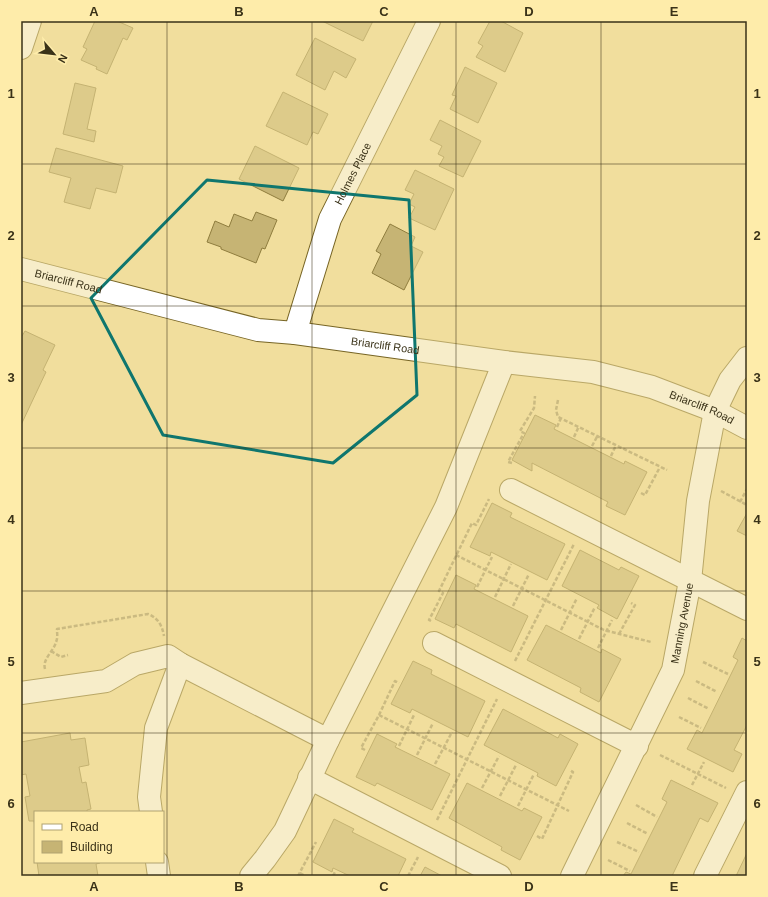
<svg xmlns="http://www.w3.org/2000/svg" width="768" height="897" font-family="Arial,sans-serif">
<rect width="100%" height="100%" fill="#f1de9d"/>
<path fill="#c6b474" stroke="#8f7d3e" d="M95 21H117L133 28 127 40 123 38 107 74 96 69 97 67 81 60 87 49 83 47Z
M322 21H373L363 41Z
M490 21H501L523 33 505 72 476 57 483 46 478 43Z
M315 38 356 59 346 78 334 71 325 90 296 75Z
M465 67 497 83 478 123 450 109 456 96 452 95Z
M75 83 96 88 87 129 96 131 94 142 63 134Z
M283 92 328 114 318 134 313 132 307 145 266 126Z
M440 120 481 141 463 177 439 166 444 157 438 154 442 146 430 140Z
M255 146 299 168 283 201 239 179Z
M56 148 123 166 116 193 96 188 90 209 64 202 71 178 49 172Z
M415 170 454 189 435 230 409 218 415 207 409 204 414 194 405 190Z
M256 212 277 220 265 249 262 248 256 263 221 249V247L207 242 215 221 229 227 234 214 252 221Z
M390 224 415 237 411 246 423 252 404 290 372 273 381 254 376 251Z
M25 331 55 345 43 370 46 372 21 425V336H22Z
M535 415 556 425 554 429 624 464 625 461 647 472 625 515 606 506 608 502 532 463V471L512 460Z
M492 503 512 513 510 517 565 544 547 580 491 552 490 556 470 547Z
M747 513V536L737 531Z
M580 550 619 570 621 567 639 576 617 619 597 608 599 605 562 586Z
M456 575 476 585 474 589 528 616 511 652 456 624 454 628 435 619Z
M546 625 601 653 602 649 621 659 599 702 580 692 581 688 527 660Z
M742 638 747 641V725L734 750 742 754 733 772 687 749 697 730 702 733 738 660 733 657Z
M413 661 432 670 431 674 485 701 468 737 412 709 410 713 391 704Z
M503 709 558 738 560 734 578 744 556 786 537 776 538 773 484 745Z
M70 733 71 740 85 738 89 765 79 767 82 783 86 782 91 809 87 810V812H35V827L34 821H29L25 797 30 796 26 774 21 775V742Z
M377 734 397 744 395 747 450 774 432 810 377 783 375 786 356 777Z
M671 780 718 803 708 822 700 818 672 876H623L626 872 631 874 667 802 662 799Z
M467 783 522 811 524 808 542 817 520 860 501 850 502 847 449 818Z
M334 819 354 829 352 832 406 859 398 876H350L333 868 332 872 313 862Z
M747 853V876H736Z
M37 862H100V863L96 864 98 876H39Z
M425 867 442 876H420Z"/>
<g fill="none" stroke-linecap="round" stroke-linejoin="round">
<g stroke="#776525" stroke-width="24">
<g id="minor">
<path d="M21 48 30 21"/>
<path id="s1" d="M21 269 258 330 295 333 504 362 593 372 652 387 715 411 747 428"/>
<path id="s2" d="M295 333 330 219 429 21"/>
<path d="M511 490 747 609"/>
<path d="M434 643 637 746"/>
<path d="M21 693 106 681 135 664 168 656 180 664 328 740"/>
<path d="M309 778 500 876"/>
<path d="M151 812 149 797 156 728 180 664"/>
<path d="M157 862 159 876"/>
<path d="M251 876 265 859 285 831 328 740 446 507 504 362"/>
<path id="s3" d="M572 876 673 670 690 581 698 501 715 411 730 380 747 358"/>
<path d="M705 876 747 792"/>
</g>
</g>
<path stroke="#9d8f60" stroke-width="2.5" stroke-dasharray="4 2" stroke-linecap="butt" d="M558 400 556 410 558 417 667 470
M557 427 561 418
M574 437 579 426
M592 446 598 435
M611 456 616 445
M512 463 508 462 524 433 520 431 534 408 535 396
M721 491 747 505
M641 493 645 495 660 467
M740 502 747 489
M456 555 604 630 651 642
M477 587 492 557
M495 597 511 564
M513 606 529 574
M431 621 429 620 443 593 439 591 472 523 476 525 489 499
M561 630 577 598
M619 634 635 605 631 603
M579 639 595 607
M598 648 612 620
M51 651 61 657 68 655
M515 661 574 544
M703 662 728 674
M45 669C42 659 54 651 56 642 58 638 57 633 57 629L148 614C158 618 162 625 164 636
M696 681 717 692
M688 698 709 709
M379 715 569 811
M679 717 701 728
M399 746 414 715
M365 750 361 748 379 715 395 681 399 683
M417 755 433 723
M660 755 726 788
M435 764 452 732
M692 785 704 762
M482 788 499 756
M500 796 516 765
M636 805 657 817
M518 806 534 774
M437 820 497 699
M627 823 648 834
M537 836 542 839 573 772 570 770
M617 842 639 852
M608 860 630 871
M300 873 305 876
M298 876 316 842
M333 876 335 872
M408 876 418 857"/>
<use href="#minor" stroke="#fff" stroke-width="22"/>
</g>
<path d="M0 0H768V897H0ZM207 180 409 200 417 395 333 463 163 435 91 298Z" fill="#f1de9d" fill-opacity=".55" fill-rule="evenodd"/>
<path fill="none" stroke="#0f766e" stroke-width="3" stroke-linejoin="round" d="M207 180 409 200 417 395 333 463 163 435 91 298Z"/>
<path fill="none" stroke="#3a3218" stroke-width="1" stroke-opacity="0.55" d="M167 21V876M312 21V876M456 21V876M601 21V876M21 164H747M21 306H747M21 448H747M21 591H747M21 733H747"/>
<g text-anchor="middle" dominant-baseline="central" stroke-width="3" stroke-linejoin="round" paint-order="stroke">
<g font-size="11" fill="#3a3218" stroke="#feecaa">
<text stroke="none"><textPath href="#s2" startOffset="170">Holmes Place</textPath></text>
<text stroke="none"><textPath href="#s1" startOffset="49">Briarcliff Road</textPath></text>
<text stroke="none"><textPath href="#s1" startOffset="373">Briarcliff Road</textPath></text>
<text stroke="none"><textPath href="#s1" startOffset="697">Briarcliff Road</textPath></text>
<text stroke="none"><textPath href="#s3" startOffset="277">Manning Avenue</textPath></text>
</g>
</g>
<rect width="768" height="897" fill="none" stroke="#feecaa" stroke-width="44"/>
<rect x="34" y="811" width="130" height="52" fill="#feecaa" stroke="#b0a270"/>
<rect x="42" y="824" width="20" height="6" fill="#ffffff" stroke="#b0a270"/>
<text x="70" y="831" font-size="12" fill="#3a3218">Road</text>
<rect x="42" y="841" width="20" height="12" fill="#c6b474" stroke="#b0a270"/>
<text x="70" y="851" font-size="12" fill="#3a3218">Building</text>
<g transform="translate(54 54) rotate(118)" stroke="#feecaa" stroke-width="3" paint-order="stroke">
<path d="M0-3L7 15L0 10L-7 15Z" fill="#3a3218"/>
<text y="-6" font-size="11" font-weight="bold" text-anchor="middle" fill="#3a3218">N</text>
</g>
<rect x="22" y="22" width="724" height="853" fill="none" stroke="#3a3218" stroke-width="1.5"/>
<g font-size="13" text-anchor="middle" font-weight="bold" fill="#3a3218">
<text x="94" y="16">A</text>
<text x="239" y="16">B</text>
<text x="384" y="16">C</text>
<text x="529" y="16">D</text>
<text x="674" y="16">E</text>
<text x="11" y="98">1</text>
<text x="757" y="98">1</text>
<text x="11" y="240">2</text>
<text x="757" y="240">2</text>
<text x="11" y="382">3</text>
<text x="757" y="382">3</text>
<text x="11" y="524">4</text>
<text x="757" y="524">4</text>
<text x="11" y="666">5</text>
<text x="757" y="666">5</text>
<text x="11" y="808">6</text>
<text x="757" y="808">6</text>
<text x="94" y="891">A</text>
<text x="239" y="891">B</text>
<text x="384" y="891">C</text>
<text x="529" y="891">D</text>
<text x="674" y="891">E</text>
</g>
</svg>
